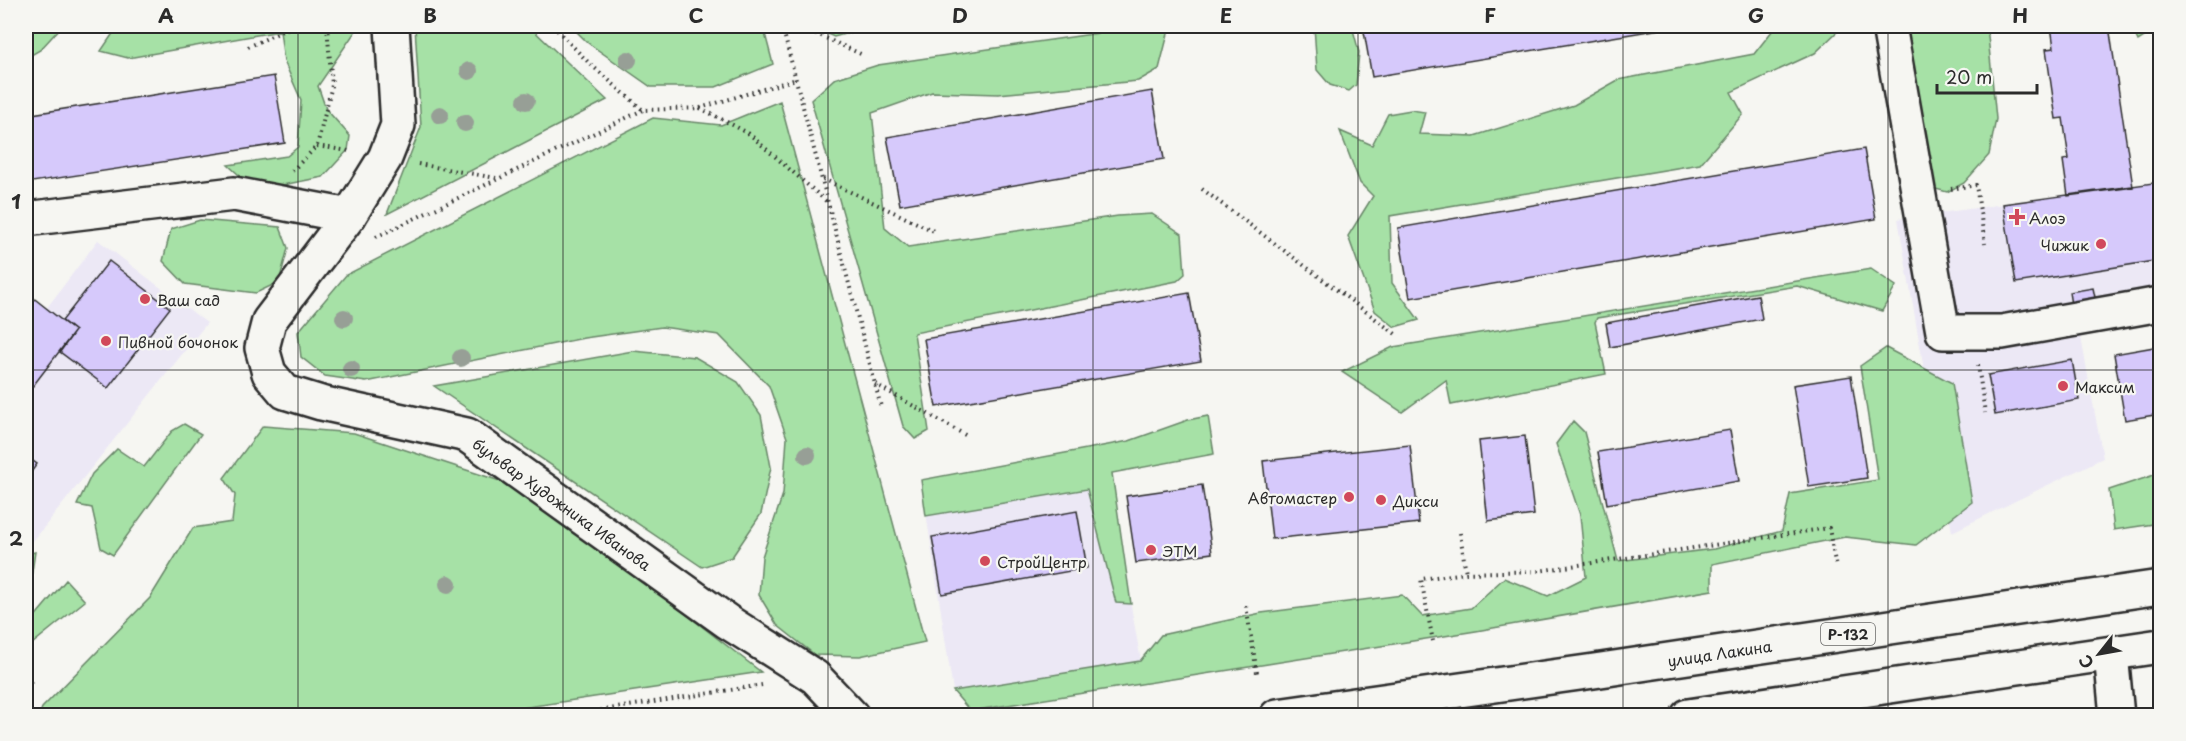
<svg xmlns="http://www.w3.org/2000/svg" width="2186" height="741" font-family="'Playpen Sans',sans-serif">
<rect width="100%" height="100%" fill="#f6f6f2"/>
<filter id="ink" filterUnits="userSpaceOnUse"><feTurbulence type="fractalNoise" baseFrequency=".0167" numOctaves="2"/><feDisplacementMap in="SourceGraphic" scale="12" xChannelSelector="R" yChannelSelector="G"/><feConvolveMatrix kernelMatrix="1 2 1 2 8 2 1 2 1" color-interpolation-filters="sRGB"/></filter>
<g filter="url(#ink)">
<path fill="#ece8f5" d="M2160 182V320L2080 332 2103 458 1952 532 1898 219Z
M98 240 207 323 26 550V395L75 331 46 309Z
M1102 446 1141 661 953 691 921 480Z"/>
<path fill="#a6e1a6" stroke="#688668" stroke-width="1.5" d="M26 26H62L40 50 26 58Z
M118 26H359L318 86 326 109 350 136 348 150 323 177 267 188 249 184 228 165 287 156 298 147 301 100 284 61 280 31 128 58 101 51Z
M415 26H529L607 100 387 214 421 127Z
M571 26H763L773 64 716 87H651L588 43Z
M809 26H859V30L834 37Z
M1134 26H1170L1159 69 1138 81 998 94 932 92 872 113 885 228 908 247 1118 216 1152 214 1182 234 1185 274 1177 281 914 333 929 431 915 439 903 426 811 100 834 79 878 65 1120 30Z
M1314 26H1352L1359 52 1356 85 1349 91 1330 85 1317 70Z
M1776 26H1843L1815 53 1731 92 1743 114 1700 164 1390 216 1392 283 1419 320 1395 327 1375 311 1348 236 1373 196 1360 183 1340 131 1372 145 1388 114 1411 110 1425 112 1419 134 1474 136 1574 105 1618 80 1754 54Z
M1908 26H1985L1988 36 1996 119 1989 155 1964 183 1947 192 1932 188 1912 77Z
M2131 26H2160V27L2138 41Z
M780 101 925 642 860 656 815 655 777 625 759 595 762 557 783 494 787 438 769 386 719 335 662 327 584 338 366 382 325 376 301 357 298 332 346 275 653 118 721 125Z
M200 220 280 227 288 248 279 282 256 293 185 284 163 261 171 229Z
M1871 269 1896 286 1882 311 1797 286 1597 318 1595 322 1606 374 1451 405 1446 380 1402 412 1342 372 1393 347Z
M1886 348 1952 383 1972 502 1916 545 1845 537 1712 564V590L1476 631 970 711 953 691 1140 661 1161 635 1261 613 1402 595 1422 616 1471 608 1504 578 1548 596 1586 577 1580 515 1556 444 1573 421 1584 432 1618 561 1714 549 1782 531 1790 494 1878 480 1860 366Z
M633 351 695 357 738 382 761 415 771 467 761 514 732 557 702 567 434 386Z
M1208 416 1214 454 1112 473 1131 604 1116 603 1087 489 926 516 921 480 1129 441 1188 420Z
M184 424 201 434 113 555 101 548 92 508 77 505 92 474 117 449 144 467 172 431Z
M263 426 354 433 503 482 639 578 761 672 475 715 39 716 42 708 150 598 193 528 232 522 235 495 224 478Z
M2160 473V523L2114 530 2109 490Z
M35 552 30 585 26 592V554Z
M66 580 85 601 27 648 26 627Z"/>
<path fill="#d6c9fb" stroke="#2b2b2b" stroke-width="1.5" d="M1363 26H1679L1372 77Z
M2051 26H2109L2133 187 2068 196 2063 160 2069 159 2063 118 2056 119 2046 49 2054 48Z
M274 76 285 143 26 183V115Z
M1152 91 1164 159 900 205 887 137Z
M1864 149 1876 219 1410 298 1398 228Z
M2160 182V260L2016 283 2003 204Z
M109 261 170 308 108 388 60 352 75 331 62 321Z
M2093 288 2097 307 2072 311 2069 292Z
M26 292 75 331 26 395Z
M1189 293 1201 361 936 407 924 339Z
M1758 295 1762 319 1610 347 1606 323Z
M2160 346V414L2125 420 2114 354Z
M2072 360 2079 400 1995 415 1988 375Z
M1851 376 1867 478 1809 487 1793 385Z
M1730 430 1739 481 1607 504 1598 452Z
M1525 436 1534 515 1488 521 1479 441Z
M1410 445 1419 523 1272 539 1263 461Z
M26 456 37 464 26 479Z
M1202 485 1212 553 1136 563 1126 496Z
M1077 511 1087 568 942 594 932 537Z"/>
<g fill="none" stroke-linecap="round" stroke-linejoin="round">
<g stroke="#2b2b2b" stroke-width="38">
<g id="minor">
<path id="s1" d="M392 26 398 125 385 158 349 216 269 321 262 348 269 373 285 392 321 403 467 435 728 622 815 677 852 716"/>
<path d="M1889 26 1943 332H2002L2160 304"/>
<path d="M26 219 234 194 349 216"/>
<path d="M2111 654 2117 716"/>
</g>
</g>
<g stroke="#2b2b2b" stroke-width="38">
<g id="highway">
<path id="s2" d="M1277 716 1594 671 2160 587"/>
<path d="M1688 716 2160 646"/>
</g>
</g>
<path stroke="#2b2b2b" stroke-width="4" stroke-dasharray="1.5 4.5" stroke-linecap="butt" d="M553 26 589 63 643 110 700 108 796 79
M782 26 881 407
M799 26 863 55
M248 47 293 26
M700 108 748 133 826 201
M317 146 349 151
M418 164 496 178
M292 171 317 146 332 85 327 26
M2158 173H2160
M823 179 936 232
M1202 189 1397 335
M1951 189 1976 185 1985 244
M376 237 643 110
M1978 365 1985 413
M875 384 967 436
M1460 533 1466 573
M1246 606 1257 673
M1433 641 1421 579 1466 573 1538 571 1829 528 1836 568
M26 700 31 680
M565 716 762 685"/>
<use href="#minor" stroke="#f6f6f2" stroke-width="33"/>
<use href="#highway" stroke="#f6f6f2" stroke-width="33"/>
</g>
<g fill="#979f96">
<circle cx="628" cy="60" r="9"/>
<circle cx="469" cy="71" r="9"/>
<circle cx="526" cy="101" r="9"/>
<circle cx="440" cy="115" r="9"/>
<circle cx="465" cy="123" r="9"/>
<circle cx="344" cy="318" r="9"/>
<circle cx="461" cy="358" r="9"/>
<circle cx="351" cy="369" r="9"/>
<circle cx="807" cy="455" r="9"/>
<circle cx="448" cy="584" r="9"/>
</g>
</g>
<path fill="none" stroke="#2b2b2b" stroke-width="1.5" stroke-opacity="0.55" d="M298 26V716M563 26V716M828 26V716M1093 26V716M1358 26V716M1623 26V716M1888 26V716M26 370H2160"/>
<g fill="#d1495b" stroke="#f6f6f2" stroke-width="2">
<path d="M2014 208h6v6h6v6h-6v6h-6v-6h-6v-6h6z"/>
<circle cx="2101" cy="244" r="6"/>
<circle cx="145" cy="299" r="6"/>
<circle cx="106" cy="341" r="6"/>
<circle cx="2063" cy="386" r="6"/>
<circle cx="1349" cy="497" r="6"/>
<circle cx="1381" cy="500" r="6"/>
<circle cx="1151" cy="550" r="6"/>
<circle cx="985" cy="561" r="6"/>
</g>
<g text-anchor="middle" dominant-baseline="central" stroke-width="4.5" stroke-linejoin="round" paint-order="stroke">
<rect fill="#f6f6f2" stroke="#686867" stroke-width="1.5" x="1821" y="623" width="54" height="22" rx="4.5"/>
<g font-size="14" font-weight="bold" fill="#2b2b2b">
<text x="1848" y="634">Р-132</text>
</g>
<g font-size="15" fill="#2b2b2b" stroke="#f6f6f2" text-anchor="start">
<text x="2029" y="217">Алоэ</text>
<text x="2089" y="244" text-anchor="end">Чижик</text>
<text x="157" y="299">Ваш сад</text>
<text x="118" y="341">Пивной бочонок</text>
<text x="2075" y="386">Максим</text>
<text x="1337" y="497" text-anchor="end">Автомастер</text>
<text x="1393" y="500">Дикси</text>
<text x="1163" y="550">ЭТМ</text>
<text x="997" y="561">СтройЦентр</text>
</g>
<g font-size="15" fill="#2b2b2b" stroke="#f6f6f2">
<text stroke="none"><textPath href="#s1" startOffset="718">бульвар Художника Иванова</textPath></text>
<text stroke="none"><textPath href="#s2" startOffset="447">улица Лакина</textPath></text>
</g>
</g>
<rect width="2186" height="741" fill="none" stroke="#f6f6f2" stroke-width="66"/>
<g transform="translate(2099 654) rotate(239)" stroke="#f6f6f2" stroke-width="4.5" paint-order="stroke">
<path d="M0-4.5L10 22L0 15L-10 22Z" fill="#2b2b2b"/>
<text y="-9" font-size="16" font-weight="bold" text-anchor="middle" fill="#2b2b2b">С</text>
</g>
<path d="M1937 84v9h100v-9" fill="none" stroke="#2b2b2b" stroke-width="3"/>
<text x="1946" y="84" font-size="18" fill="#2b2b2b" stroke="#f6f6f2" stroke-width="4.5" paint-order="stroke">20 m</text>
<rect x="33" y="33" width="2120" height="675" fill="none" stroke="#2b2b2b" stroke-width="2"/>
<g font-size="20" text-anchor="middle" font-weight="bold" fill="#2b2b2b">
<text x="166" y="23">A</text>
<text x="430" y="23">B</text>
<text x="696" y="23">C</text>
<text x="960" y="23">D</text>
<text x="1226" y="23">E</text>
<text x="1490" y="23">F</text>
<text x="1756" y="23">G</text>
<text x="2020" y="23">H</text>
<text x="16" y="209">1</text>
<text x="16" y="546">2</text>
</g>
</svg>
